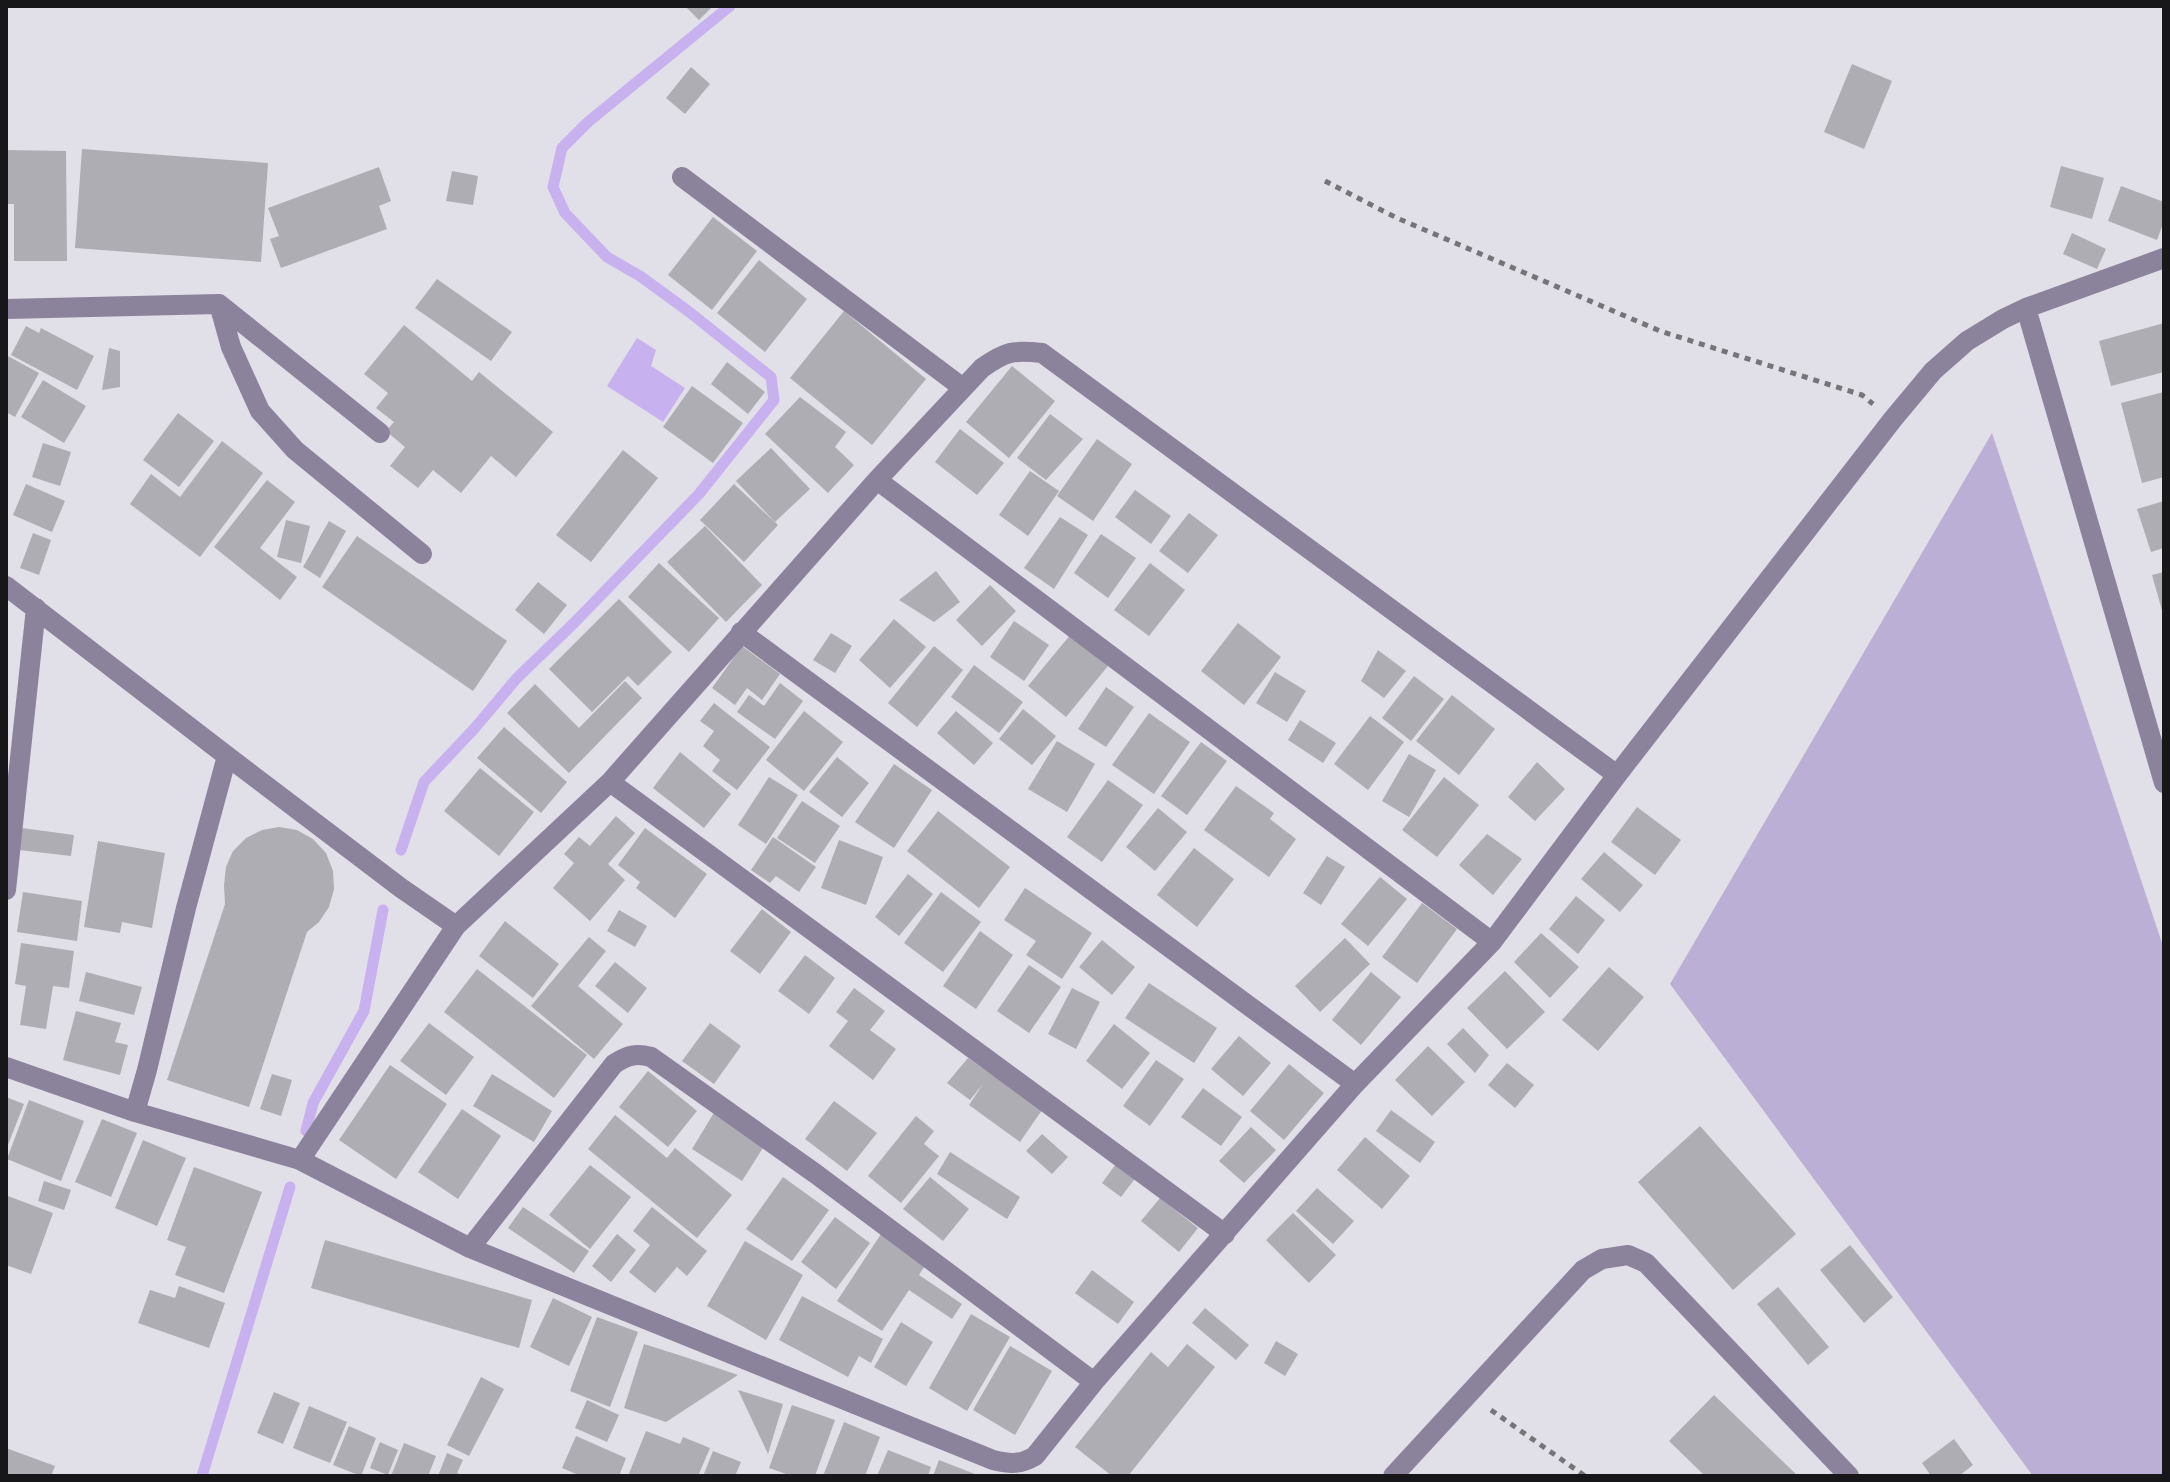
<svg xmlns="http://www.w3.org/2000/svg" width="2170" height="1482" font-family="'DM Sans',sans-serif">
<rect width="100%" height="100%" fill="#e1dfe7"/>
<path fill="#bcafd6" d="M1992 433 2164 949V1476H2033L1670 984Z"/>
<path fill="#c8b1ef" d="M637 338 656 350 651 366 685 388 663 422 607 386Z"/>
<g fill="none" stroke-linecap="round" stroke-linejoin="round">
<path stroke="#c8b1ef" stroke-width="11" d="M401 850 424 782 474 729 517 678 574 623 699 494 774 400 771 377 688 311 640 276 607 257 565 213 553 187 562 148 588 122 730 6
M306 1131 313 1103 364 1011 383 910
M202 1476 290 1187"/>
</g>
<path fill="#afadb4" d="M685 6H713L699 20Z
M1852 64 1892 81 1864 149 1824 132Z
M691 67 710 84 685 114 666 98Z
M82 149 268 163 261 262 75 248Z
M6 150 66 151 67 261H14V204H6Z
M2061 166 2104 178 2092 219 2050 207Z
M379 167 391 201 379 206 387 229 281 268 270 239 279 236 268 208Z
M452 171 478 176 473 205 446 201Z
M2121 186 2164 202V221L2157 240 2108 221Z
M713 217 757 251 712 310 668 275Z
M2072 233 2106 249 2097 269 2063 254Z
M759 260 807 299 765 352 717 313Z
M437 279 512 332 491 361 415 308Z
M844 311 926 379 872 445 790 378Z
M2164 323V372L2111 386 2099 341Z
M404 325 472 381 479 372 553 432 516 477 491 456 461 493 433 470 418 488 390 466 405 447 386 431 394 422 376 408 388 393 364 374Z
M26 326 39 333 41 328 94 356 77 390 11 355Z
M109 348 120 351V387L102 390Z
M6 355 39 373 15 417 6 412Z
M727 362 765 392 748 414 711 384Z
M1012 366 1055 401 1009 458 966 422Z
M43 380 86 406 64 443 21 417Z
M692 386 743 423 713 463 663 427Z
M2164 392V477L2142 483 2121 403Z
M800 397 846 432 835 447 854 465 828 493 765 434Z
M178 413 214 441 179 487 143 460Z
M1050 414 1083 439 1046 480 1017 458Z
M960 429 1004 463 977 495 935 462Z
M1097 439 1132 464 1093 521 1057 496Z
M222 441 263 473 200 557 130 504 151 474 180 497Z
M43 443 71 452 60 486 32 477Z
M771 448 810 489 775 522 736 481Z
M623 450 658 478 591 562 556 535Z
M1030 471 1059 491 1028 536 999 515Z
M267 480 295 502 260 548 297 577 280 600 214 547Z
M26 484 65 501 52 532 13 515Z
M734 484 778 525 744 562 700 520Z
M1135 490 1171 516 1151 544 1115 517Z
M2164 501V548L2151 552 2137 509Z
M1189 513 1218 535 1188 573 1159 551Z
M1060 517 1088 535 1054 589 1024 568Z
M286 520 310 526 301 563 277 557Z
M329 521 346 531 320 578 303 567Z
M705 526 762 585 726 622 667 562Z
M33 533 51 540 39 575 20 568Z
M1101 534 1136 558 1108 598 1074 573Z
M357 536 507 641 473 691 322 587Z
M659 563 719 618 689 652 628 597Z
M1150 563 1185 590 1149 636 1114 610Z
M936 571 960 602 934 622 899 600Z
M2164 572V614H2163L2152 575Z
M538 582 567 605 544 634 515 610Z
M990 585 1016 611 982 646 956 620Z
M619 599 672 652 638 686 628 676 592 712 549 669Z
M894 619 926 647 890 688 859 660Z
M1014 621 1049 645 1024 681 990 657Z
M1238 623 1281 657 1244 705 1201 671Z
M831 633 852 646 835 673 813 660Z
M1071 634 1108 666 1066 717 1028 686Z
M742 646 780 674 762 700 747 688 735 705 712 688Z
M934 646 963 670 917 727 888 703Z
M1378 650 1406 671 1384 698 1361 681Z
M974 665 1023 702 999 733 951 697Z
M1275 672 1306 691 1287 722 1256 703Z
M1414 676 1444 699 1411 741 1382 718Z
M625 681 642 698 569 773 507 713 535 684 579 728Z
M780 683 803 701 775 739 737 712 749 695 764 706Z
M1106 687 1134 707 1106 747 1078 729Z
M1452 695 1495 729 1459 775 1416 741Z
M714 703 770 747 737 790 712 771 720 760 703 746 714 731 700 721Z
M1023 709 1056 736 1032 765 999 739Z
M804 711 843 742 804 791 766 760Z
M956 711 993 743 974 765 937 733Z
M1149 713 1190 742 1154 794 1112 765Z
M1370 716 1404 742 1368 790 1334 764Z
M1300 720 1336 743 1323 763 1288 740Z
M504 727 567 782 541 813 477 758Z
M1057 741 1095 764 1067 812 1028 789Z
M1201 742 1227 761 1187 815 1161 796Z
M680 752 731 794 704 828 653 788Z
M1409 754 1436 770 1409 817 1382 801Z
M837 757 869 783 842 817 809 792Z
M1537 762 1565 789 1535 821 1508 797Z
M894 764 932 790 894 848 855 822Z
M480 768 534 812 499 856 444 811Z
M769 777 798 795 766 844 738 825Z
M1444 777 1479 805 1437 857 1402 830Z
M1108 780 1143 805 1102 862 1067 837Z
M1236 786 1274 813 1270 819 1296 839 1269 877 1204 830Z
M802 801 840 826 815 863 777 838Z
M1637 807 1681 840 1655 875 1611 842Z
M1158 808 1187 832 1155 871 1126 847Z
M938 811 1010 867 979 908 907 851Z
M616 816 635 833 608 864 625 880 590 921 553 888 574 863 564 854 579 837 590 846Z
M279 827 297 830 313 839 326 853 333 871 334 889 329 907 319 922 307 932 249 1107 167 1080 225 904 224 885 226 867 233 851 246 838 262 830Z
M22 828 74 835 71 856 19 850Z
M645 828 707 874 675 918 636 888 640 882 618 865Z
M1487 834 1522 859 1493 895 1459 865Z
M773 837 816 867 799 892 776 876 770 883 751 870Z
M839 840 883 857 866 905 821 888Z
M98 841 165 853 152 928 122 922 120 933 84 927Z
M1194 848 1234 879 1197 927 1157 895Z
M1604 852 1643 885 1620 912 1581 879Z
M1327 856 1345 867 1321 905 1303 893Z
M908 874 933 894 899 936 875 917Z
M1380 877 1407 899 1368 946 1341 924Z
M1025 888 1092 933 1062 979 1026 955 1036 941 1004 920Z
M23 892 82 901 77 941 17 932Z
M941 892 981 922 943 972 904 943Z
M1576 896 1605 920 1578 954 1549 929Z
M1422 903 1457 929 1417 983 1382 957Z
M762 909 791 932 760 974 730 951Z
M619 910 647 926 635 947 607 931Z
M505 921 559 964 533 998 479 956Z
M980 931 1013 955 976 1009 943 986Z
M1541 933 1579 967 1550 998 1514 962Z
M589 937 606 951 578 986 623 1024 594 1059 531 1006Z
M1345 938 1370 964 1320 1012 1295 986Z
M1102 940 1135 967 1112 995 1079 967Z
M21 943 74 951 69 988 53 986 46 1029 20 1025 26 986 15 984Z
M805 955 835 978 809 1014 778 991Z
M615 962 647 988 628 1013 595 986Z
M1029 965 1061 987 1029 1033 997 1011Z
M1609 967 1644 997 1598 1051 1562 1020Z
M477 969 587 1055 554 1098 444 1012Z
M1505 971 1545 1012 1507 1049 1467 1008Z
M86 972 142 987 134 1015 79 1001Z
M1371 972 1401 997 1361 1045 1332 1020Z
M1149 983 1217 1028 1194 1063 1125 1018Z
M854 988 885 1011 870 1030 896 1049 873 1080 829 1046 848 1021 836 1012Z
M1072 988 1100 1002 1076 1049 1048 1034Z
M76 1011 121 1023 115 1042 128 1045 120 1075 63 1060Z
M429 1023 474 1057 446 1095 400 1061Z
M710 1023 741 1046 714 1084 682 1061Z
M1114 1024 1150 1053 1122 1089 1086 1061Z
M1463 1028 1489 1055 1475 1073 1447 1044Z
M1239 1036 1271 1063 1243 1096 1211 1069Z
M1428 1046 1465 1082 1432 1116 1395 1080Z
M968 1058 1042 1110 1020 1142 969 1105 983 1084 970 1100 947 1083Z
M1156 1060 1184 1079 1150 1126 1123 1106Z
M1507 1063 1534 1085 1515 1108 1488 1085Z
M1289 1064 1324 1093 1284 1140 1250 1111Z
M390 1065 447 1104 396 1179 339 1140Z
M648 1071 697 1111 668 1147 619 1107Z
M272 1074 292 1080 281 1116 260 1109Z
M492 1074 552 1111 534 1142 473 1106Z
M1203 1088 1242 1117 1221 1146 1181 1117Z
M6 1097 24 1104 6 1150Z
M29 1100 84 1121 61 1181 7 1159Z
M834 1101 877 1133 847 1171 805 1139Z
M462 1109 501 1136 458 1199 418 1172Z
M1391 1110 1435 1142 1420 1163 1376 1131Z
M715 1111 766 1143 742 1181 692 1149Z
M615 1115 667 1158 675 1148 732 1195 697 1238 588 1149Z
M916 1116 934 1131 924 1144 939 1156 901 1203 868 1176Z
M102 1119 137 1133 111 1197 75 1182Z
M1700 1126 1796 1234 1733 1290 1638 1182Z
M1251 1127 1276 1150 1244 1183 1219 1161Z
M1042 1134 1068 1157 1052 1174 1026 1151Z
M1365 1137 1410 1176 1382 1209 1337 1170Z
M143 1140 186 1158 157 1226 115 1208Z
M950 1152 1020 1197 1007 1219 937 1174Z
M1121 1157 1140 1172 1121 1197 1102 1183Z
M590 1165 631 1197 590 1249 549 1215Z
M194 1167 262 1192 224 1293 175 1275 186 1247 167 1240Z
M783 1177 829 1210 792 1261 746 1229Z
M930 1177 969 1209 943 1241 903 1209Z
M44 1181 71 1190 64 1210 38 1201Z
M1317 1188 1354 1221 1333 1244 1296 1211Z
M8 1196 53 1213 31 1274 6 1265V1201Z
M1160 1198 1198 1228 1179 1252 1141 1221Z
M523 1207 589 1251 574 1273 508 1228Z
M652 1207 707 1251 687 1276 677 1267 655 1293 629 1272 650 1245 633 1231Z
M1293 1213 1336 1255 1309 1283 1266 1240Z
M835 1217 870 1243 836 1289 801 1262Z
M617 1234 636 1250 611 1282 592 1266Z
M881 1234 926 1264 919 1275 962 1304 952 1319 909 1290 882 1331 837 1301Z
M325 1240 532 1300 519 1348 311 1288Z
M745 1241 803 1275 766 1340 707 1306Z
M1850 1245 1893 1297 1864 1323 1820 1270Z
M1092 1270 1134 1302 1118 1324 1075 1293Z
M179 1286 225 1303 209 1348 138 1323 150 1290 175 1298Z
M1778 1287 1829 1347 1808 1365 1757 1304Z
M802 1296 883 1339 871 1363 859 1356 848 1377 779 1340Z
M553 1298 592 1317 569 1366 530 1347Z
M1205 1308 1249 1345 1236 1360 1192 1323Z
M971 1314 1010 1337 967 1411 929 1388Z
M597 1317 638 1332 610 1407 570 1391Z
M901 1322 933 1342 906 1386 874 1367Z
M1276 1341 1298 1354 1285 1376 1264 1363Z
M644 1344 685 1357 738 1375 666 1422 624 1408Z
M1187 1344 1215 1367 1128 1476H1112L1075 1447 1151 1352 1168 1367Z
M1010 1346 1052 1371 1015 1435 973 1410Z
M481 1377 504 1389 469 1456 447 1445Z
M738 1390 783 1404 768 1454Z
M274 1392 300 1403 283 1444 257 1433Z
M1714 1395 1798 1476H1705L1669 1441Z
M587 1400 619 1415 607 1442 575 1428Z
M792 1405 835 1420 815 1476H792L769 1468Z
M309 1406 347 1422 330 1463 293 1448Z
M844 1422 880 1437 865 1476H823Z
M349 1426 376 1438 361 1476 333 1465Z
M646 1431 680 1444 683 1437 710 1448 698 1476H628Z
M576 1436 626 1458 619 1476H581L562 1468Z
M1954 1439 1973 1465 1959 1476H1931L1922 1463Z
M380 1442 398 1450 388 1475 370 1468Z
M404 1443 436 1456 428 1476H391Z
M6 1448 55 1466 51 1476H6Z
M888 1450 931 1467 928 1476H877Z
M713 1451 741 1462 735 1476H703Z
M447 1453 463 1460 457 1473 464 1476H438Z
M939 1460 980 1476H933Z"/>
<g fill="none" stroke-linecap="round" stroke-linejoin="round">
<path stroke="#757479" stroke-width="5" stroke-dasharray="6 6" stroke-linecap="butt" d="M1325 181 1397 218 1660 331 1862 395 1873 404
M1491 1410 1585 1476"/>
<path stroke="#8b829c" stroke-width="20" d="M682 177 963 388
M219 304 231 347 260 411 295 450 422 554
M2026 308 2164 783
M6 309 219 304 380 433
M877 480 1492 942
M6 586 227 756 401 888 456 926
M741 632 1355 1084
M610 782 1225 1234
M6 890 36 608
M6 1067 135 1112 300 1160 470 1248 993 1460C1010 1464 1020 1465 1035 1456L1094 1382 1355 1084 1492 942 1617 775 1893 419 1933 371 1967 341 2003 319 2026 308 2164 258
M135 1112 147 1070 186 908 227 756
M300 1160 456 926 610 782 877 480 982 368C1006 351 1013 350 1042 353L1617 775
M470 1248 614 1064C628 1055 636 1053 651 1057L816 1174 1094 1382
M1393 1476 1583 1270 1602 1259 1628 1255 1646 1263 1849 1476"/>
</g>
<rect width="2170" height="1482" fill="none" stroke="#171619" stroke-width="16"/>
</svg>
